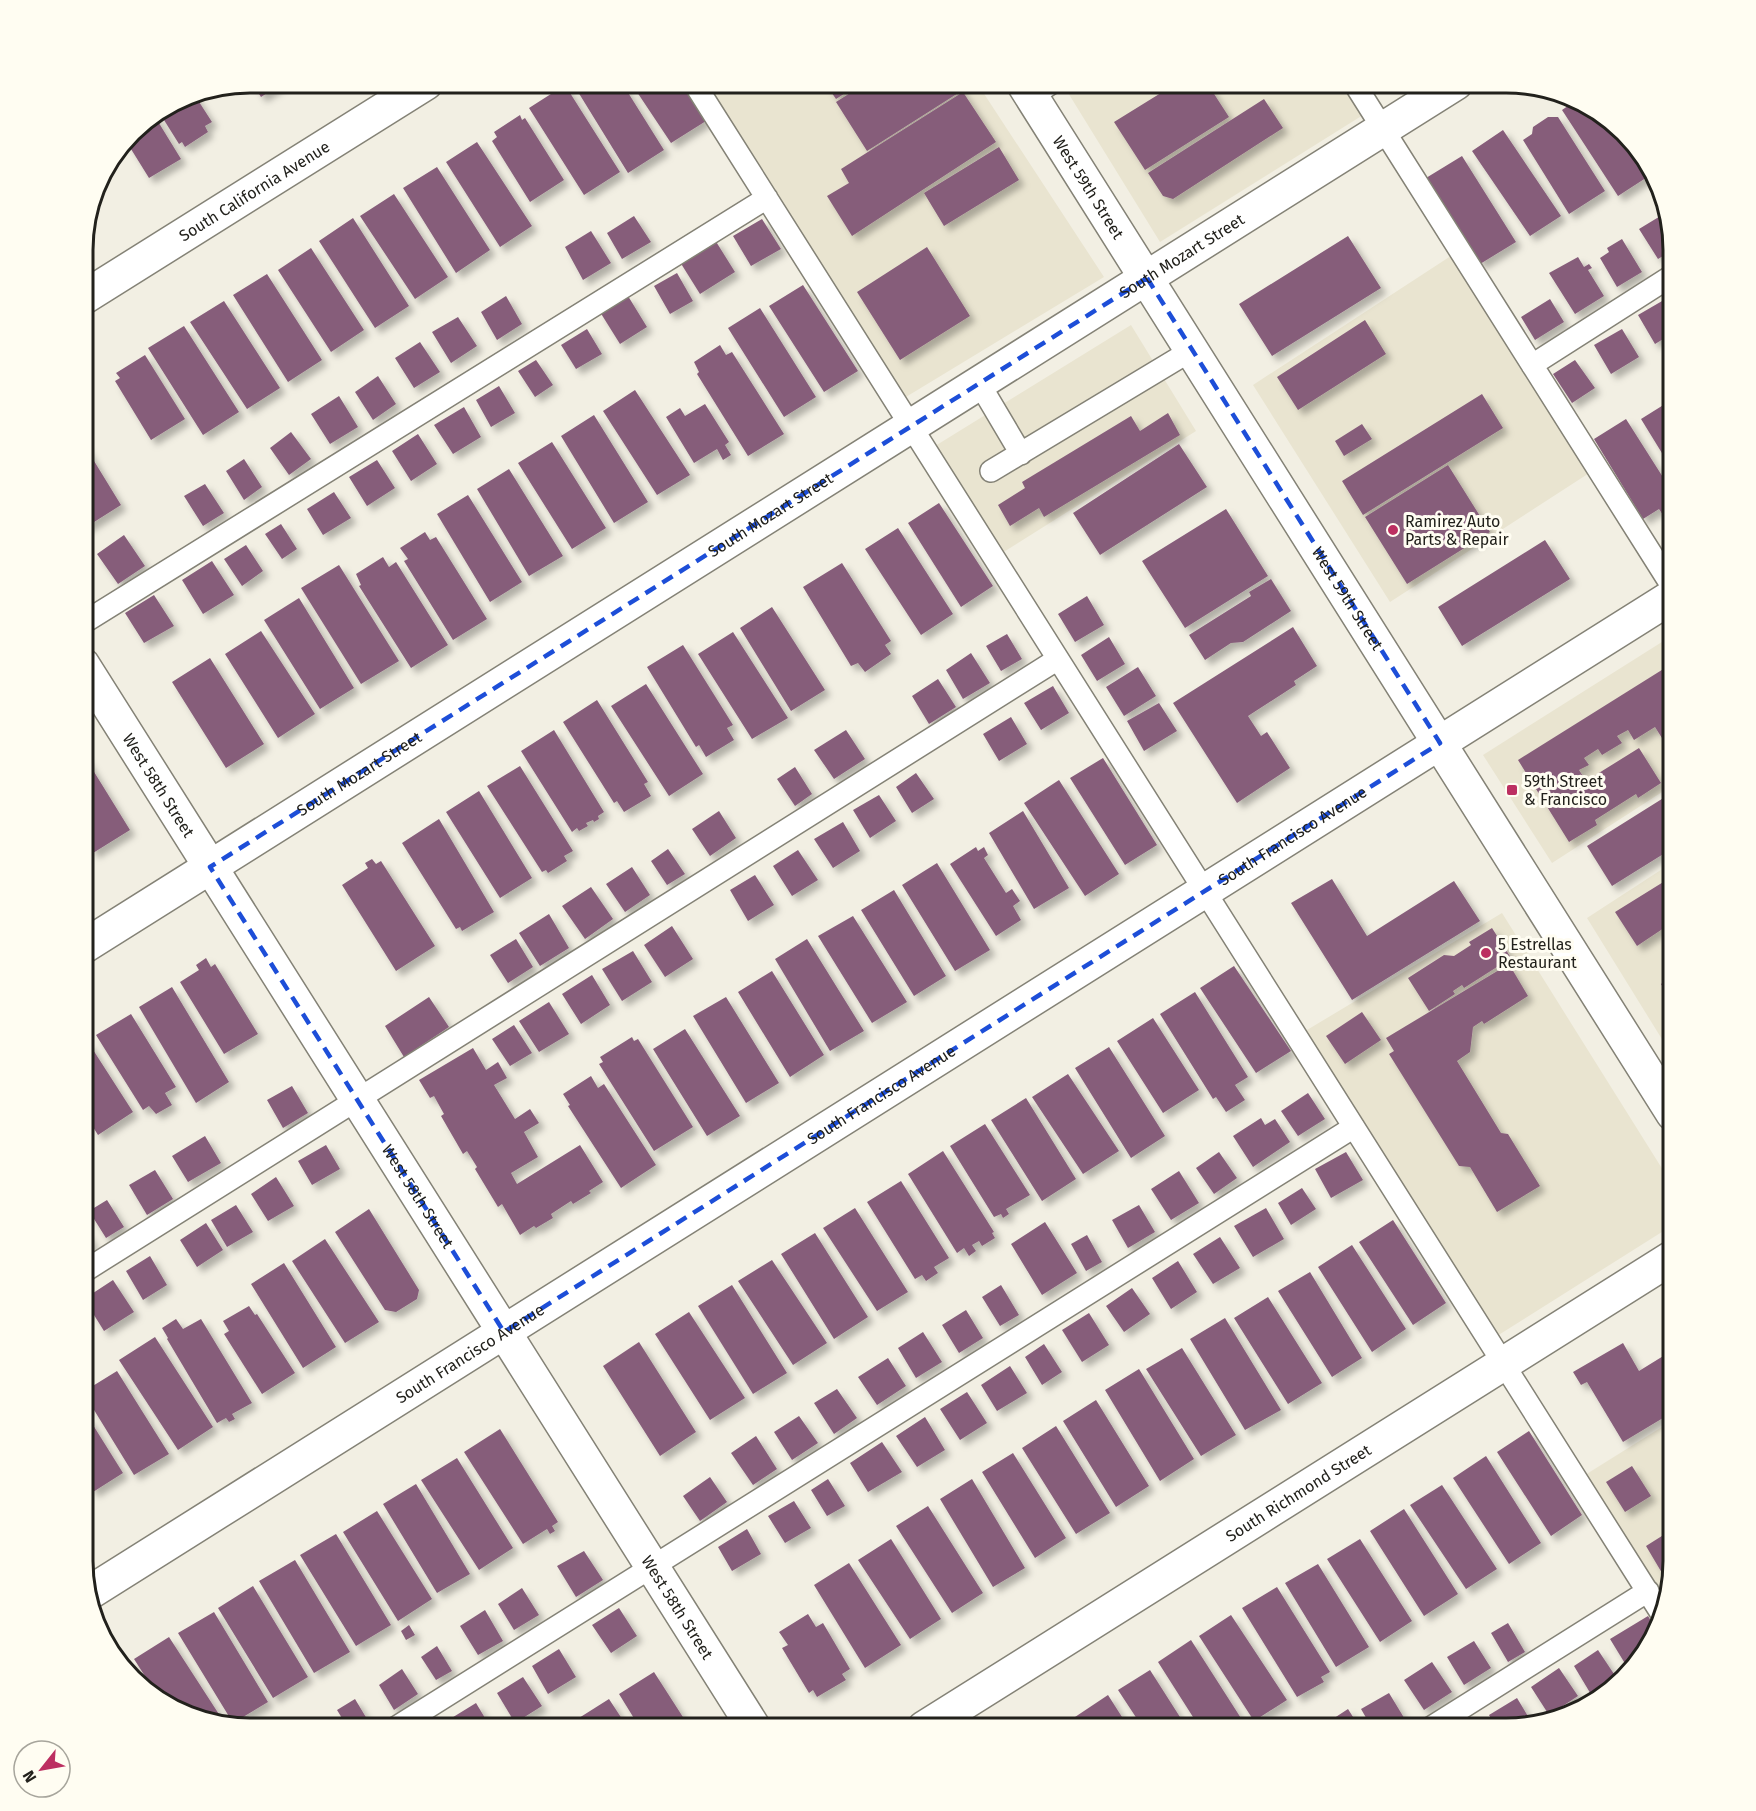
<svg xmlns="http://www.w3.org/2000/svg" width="1756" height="1811" font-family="'Fira Sans',sans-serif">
<defs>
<filter id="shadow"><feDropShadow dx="5.5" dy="5.5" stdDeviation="3" flood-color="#0004"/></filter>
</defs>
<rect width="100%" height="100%" fill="#f2efe3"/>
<path fill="#e9e4d0" d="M694 83H977L1104 277 896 403Z
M1062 83H1354L1371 110 1160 242Z
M1460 250 1597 468 1390 602 1253 385Z
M1131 325 1196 431 994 558 927 451Z
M1673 635V785L1552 863 1483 755Z
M1673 862V1057L1587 918Z
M1502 913 1673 1186V1225L1489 1341 1297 1036Z
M1673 1420V1561L1661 1613 1577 1480Z"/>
<path fill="#865d7a" filter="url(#shadow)" d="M252 83H283L261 97Z
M576 83H622L664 150 628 173 575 87Z
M631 83H681L706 121 671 143Z
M825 83H861L836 99Z
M866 83H958L963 90 867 151 836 102Z
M1177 83H1207L1229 117 1145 170 1114 122Z
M565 85 620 172 584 195 529 108Z
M963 92 996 142 852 236 827 196 849 183 841 169Z
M194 94 212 122 205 126 208 132 185 147 182 142 179 144 159 112 186 95Z
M1264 99 1283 128 1173 199 1163 196 1148 173Z
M1578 99 1631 139 1652 174 1618 196 1562 110Z
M154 115 181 159 149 178 126 141 139 124Z
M520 115 522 120 525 118 564 180 530 202 492 141 497 137 494 132Z
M1548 117H1558L1605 191 1569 214 1523 140 1532 134 1533 127Z
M1503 130 1561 216 1530 236 1472 151Z
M477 142 532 226 500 247 446 162Z
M999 147 1019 180 944 226 924 193Z
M1462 156 1516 242 1480 264 1426 178Z
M437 167 490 250 456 273 403 188Z
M394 194 448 277 415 299 360 216Z
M1667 212 1673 250 1658 259 1639 229Z
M634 216 651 242 622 259 607 233Z
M353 218 409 306 375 328 319 241Z
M762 219 781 249 751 266 733 236Z
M591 231 611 263 583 280 565 247Z
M1348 236 1381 288 1272 356 1239 304Z
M1622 239 1642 272 1617 287 1600 258 1609 252 1607 248Z
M715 240 735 272 700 294 680 262Z
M927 247 970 316 900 360 857 292Z
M311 248 364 330 331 352 278 270Z
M1578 257 1584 267 1589 264 1592 268 1588 270 1604 296 1575 314 1549 273Z
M677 273 693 301 670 314 654 286Z
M267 274 322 360 288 382 233 295Z
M803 285 858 371 824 392 769 306Z
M506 296 522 324 497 340 481 312Z
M628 296 647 327 620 344 600 312Z
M1669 297 1673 304V333L1655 344 1638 315Z
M1550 299 1564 322 1535 340 1521 317Z
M224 301 280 388 247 409 190 322Z
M760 308 816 397 784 417 728 328Z
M458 317 477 346 451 363 432 332Z
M1365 320 1386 354 1298 410 1277 377Z
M184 326 239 412 203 435 148 348Z
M587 329 602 354 576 369 561 345Z
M1622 329 1639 357 1611 374 1594 345Z
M420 342 440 372 414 388 395 358Z
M720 345 726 355 732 352 784 434 748 456 697 374 699 372 694 362Z
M145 355 185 419 151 440 115 381 120 378 116 373Z
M536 360 553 385 535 397 518 371Z
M1575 360 1595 388 1572 403 1553 374Z
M378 376 396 404 373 420 355 392Z
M499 386 515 413 491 427 476 400Z
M635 390 690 475 657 495 603 411Z
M1482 394 1503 428 1363 515 1342 481Z
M339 396 358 427 330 444 311 414Z
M1673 399V471L1641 419Z
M705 404 729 442 725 445 731 455 723 460 717 449 694 463 666 417 680 408 685 416Z
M464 407 481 437 453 454 434 425Z
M1168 413 1180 435 1044 517 1039 508 1010 526 998 505 1025 488 1022 482 1131 416 1140 431Z
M594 415 648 502 614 523 561 436Z
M1626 419 1673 493V517L1667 521 1659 509 1643 519 1594 439Z
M1362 424 1372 439 1344 456 1335 441Z
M291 432 311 459 289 475 270 448Z
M418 434 437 464 411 481 392 451Z
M552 442 606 528 572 549 518 463Z
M83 443 121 505 83 529Z
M1179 444 1207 487 1100 555 1073 513Z
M244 459 262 487 244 500 226 471Z
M377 460 395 488 367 506 349 477Z
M1448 465 1490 532 1407 584 1365 517Z
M509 469 563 556 529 576 477 489Z
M205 484 224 513 203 526 184 496Z
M334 492 351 518 323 535 307 509Z
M468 495 522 582 490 602 437 514Z
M939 503 993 586 961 607 908 523Z
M1226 509 1268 576 1185 628 1142 561Z
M281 524 297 549 282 559 265 534Z
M898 528 953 614 921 635 865 549Z
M425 532 430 540 436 537 487 619 453 640 404 561 408 559 400 548Z
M124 535 145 566 118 584 97 554Z
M1545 540 1570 579 1462 646 1438 607Z
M246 545 263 571 242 586 224 559Z
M383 557 389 567 396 562 448 645 411 668 359 586 361 585 356 574Z
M212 561 234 595 203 614 182 580Z
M842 563 891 641 885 645 891 654 865 672 858 663 851 666 803 587Z
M339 565 399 661 361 684 301 588Z
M1271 579 1291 611 1243 642 1231 643 1205 660 1189 635 1251 596 1249 592Z
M154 595 174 626 144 643 125 613Z
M1087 596 1104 625 1075 642 1058 614Z
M299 598 354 688 320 709 264 620Z
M772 607 825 690 791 711 740 628Z
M1293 627 1317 666 1294 681 1296 685 1248 716 1261 736 1267 732 1290 768 1237 803 1173 703Z
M261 631 315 714 278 738 225 654Z
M733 632 788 718 752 739 698 654Z
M1007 634 1022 659 1001 671 986 646Z
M1109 637 1125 664 1097 681 1081 655Z
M683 645 733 725 727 728 734 740 706 757 699 745 696 747 647 667Z
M971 653 990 683 963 699 946 670Z
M210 658 264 744 226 768 172 682Z
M1673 663V731L1662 738 1655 727 1634 740 1628 730 1617 736 1622 743 1602 755 1598 749 1584 758 1589 765 1579 770 1586 781 1639 748 1661 783 1638 798 1636 794 1595 820 1597 825 1569 842 1518 760Z
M1138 667 1156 696 1124 716 1106 687Z
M938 679 956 707 929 724 912 696Z
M646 684 703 774 669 796 611 706Z
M1053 686 1069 713 1041 730 1024 703Z
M597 700 648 782 644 784 651 796 624 812 617 801 614 803 563 722Z
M1159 703 1177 731 1144 751 1127 721Z
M1011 717 1027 744 999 761 983 734Z
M554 730 604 812 598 816 599 819 594 822 593 820 586 823 588 826 579 831 577 828 572 832 521 751Z
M846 730 865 759 834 779 814 750Z
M83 754 130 830 93 853 83 836Z
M1103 758 1157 845 1125 865 1070 778Z
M520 766 573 851 564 856 567 861 548 873 546 870 542 872 487 786Z
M795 767 812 794 795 806 777 779Z
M916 773 934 799 912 813 896 787Z
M1059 780 1119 874 1085 896 1024 803Z
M479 791 532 878 500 898 446 812Z
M1673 792V848L1612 886 1587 846Z
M879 795 896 821 870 838 853 810Z
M719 811 736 838 710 856 692 829Z
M1023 811 1069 888 1034 909 989 833Z
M439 819 494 912 462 931 460 927 456 929 402 843Z
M843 822 860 851 833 868 814 839Z
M976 847 978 851 984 847 988 855 984 858 1006 893 1012 889 1020 901 1013 906 1021 920 996 936 950 864Z
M668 849 685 874 667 885 651 861Z
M798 850 818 880 792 896 773 866Z
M372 859 376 864 381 861 435 946 396 971 342 885 368 868 365 863Z
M937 863 990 950 955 971 902 885Z
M632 867 650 895 625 912 606 884Z
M755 875 774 905 748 921 730 890Z
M1673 876V922L1637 946 1615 912Z
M1332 879 1367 936 1454 881 1480 921 1352 1000 1291 903Z
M591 887 613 919 585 939 562 906Z
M894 890 946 976 914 996 861 910Z
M549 914 569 948 540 966 519 933Z
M853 916 907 1002 872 1023 818 936Z
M672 926 693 959 665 977 644 945Z
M1492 928 1511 958 1464 988 1462 985 1453 991 1455 994 1429 1011 1408 978 1444 955 1454 956 1471 945 1469 942Z
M516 939 533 967 508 983 490 955Z
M807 939 864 1031 830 1051 775 959Z
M633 951 652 982 622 1001 602 969Z
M206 958 211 967 215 964 258 1034 224 1054 180 982 199 970 196 965Z
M1509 964 1528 996 1484 1024 1482 1021 1473 1027 1470 1052 1457 1061 1501 1133 1508 1134 1540 1186 1497 1212 1470 1167 1459 1166 1389 1054 1394 1051 1386 1038Z
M1234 966 1291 1051 1256 1073 1200 988Z
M772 971 824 1055 790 1077 738 992Z
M592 975 610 1005 581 1024 562 994Z
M1673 976V1004L1661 984Z
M172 987 229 1082 196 1103 139 1007Z
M1195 992 1248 1077 1235 1085 1245 1100 1226 1112 1216 1097 1213 1099 1160 1014Z
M429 997 449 1027 404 1057 385 1026Z
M726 997 779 1083 746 1103 693 1016Z
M549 1002 569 1034 539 1052 519 1021Z
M1362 1012 1381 1040 1345 1064 1326 1036Z
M131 1014 176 1087 165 1093 172 1105 156 1114 149 1106 143 1110 96 1035Z
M1153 1018 1199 1090 1163 1113 1117 1041Z
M514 1025 532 1053 510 1066 492 1039Z
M685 1029 740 1116 707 1136 653 1049Z
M632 1037 634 1041 638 1039 693 1127 654 1151 599 1064 603 1062 600 1057Z
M88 1042 133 1112 98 1135 83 1111V1045Z
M1109 1047 1165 1136 1131 1158 1075 1068Z
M473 1048 486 1070 498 1062 507 1078 494 1085 515 1119 530 1109 539 1123 524 1132 538 1157 511 1173 517 1184 580 1145 603 1182 589 1191 591 1193 573 1204 571 1201 551 1214 553 1218 536 1228 534 1226 520 1235 502 1204 498 1207 475 1169 477 1167 467 1151 463 1154 441 1116 444 1114 434 1096 430 1098 419 1080Z
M1068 1074 1119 1151 1083 1174 1032 1097Z
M591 1076 598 1088 604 1084 656 1165 621 1188 568 1106 570 1105 563 1094Z
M292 1086 308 1113 283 1128 267 1100Z
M1308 1093 1325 1119 1298 1136 1281 1111Z
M1026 1098 1076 1179 1042 1201 991 1120Z
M1261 1118 1265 1125 1275 1119 1290 1142 1253 1167 1233 1136Z
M985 1124 1030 1195 1006 1209 1009 1214 1003 1218 1001 1214 994 1217 950 1146Z
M205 1136 221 1163 188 1182 172 1156Z
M326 1145 340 1169 312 1185 298 1161Z
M943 1151 994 1232 992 1233 995 1238 982 1246 979 1241 972 1245 976 1251 969 1256 964 1248 957 1253 908 1174Z
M1219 1152 1237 1178 1214 1194 1196 1168Z
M1346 1152 1363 1180 1331 1198 1315 1169Z
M155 1170 173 1199 147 1215 129 1185Z
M1179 1171 1199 1203 1171 1220 1151 1189Z
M276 1177 294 1206 268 1221 251 1194Z
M901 1181 949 1258 934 1267 938 1273 926 1281 922 1275 915 1279 867 1202Z
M1302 1188 1316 1209 1291 1225 1278 1203Z
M107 1200 124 1227 106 1238 89 1211Z
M236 1205 253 1232 227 1247 211 1220Z
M1139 1205 1155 1232 1128 1248 1112 1220Z
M855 1208 908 1292 877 1311 823 1228Z
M1266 1208 1284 1239 1253 1257 1234 1226Z
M369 1209 419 1290 417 1299 396 1312 385 1310 335 1232Z
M1393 1220 1446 1303 1413 1325 1359 1242Z
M1045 1222 1077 1273 1042 1295 1011 1244Z
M206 1223 223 1250 197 1267 180 1240Z
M83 1227 93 1244 83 1251Z
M815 1233 868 1317 834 1339 781 1254Z
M1087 1235 1102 1262 1086 1271 1071 1244Z
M1220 1237 1240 1268 1213 1284 1193 1254Z
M325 1239 379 1322 345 1343 292 1261Z
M1352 1245 1406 1329 1372 1352 1318 1267Z
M150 1256 167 1285 143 1300 126 1271Z
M772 1260 827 1343 793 1365 738 1281Z
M1178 1261 1197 1292 1171 1309 1152 1278Z
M284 1263 336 1347 303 1368 251 1284Z
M1310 1272 1362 1358 1332 1377 1278 1291Z
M113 1280 134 1312 104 1331 84 1299Z
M732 1285 787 1373 753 1394 698 1306Z
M1001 1285 1019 1315 1000 1326 982 1297Z
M1132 1288 1150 1314 1124 1332 1106 1306Z
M1268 1297 1322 1383 1288 1404 1234 1318Z
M249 1306 255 1315 257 1314 295 1373 262 1394 224 1334 229 1331 223 1321Z
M966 1310 983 1338 959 1353 942 1325Z
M689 1312 745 1398 710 1420 655 1334Z
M1089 1313 1109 1345 1082 1362 1062 1330Z
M1225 1318 1281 1410 1245 1430 1190 1339Z
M176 1319 183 1329 201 1319 252 1403 232 1414 235 1419 229 1422 226 1418 217 1423 167 1339 168 1338 162 1328Z
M923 1332 942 1362 916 1378 898 1348Z
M155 1337 213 1427 178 1450 119 1360Z
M639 1342 696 1432 660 1456 603 1366Z
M1623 1343 1639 1371 1673 1350V1412L1623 1442 1587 1382 1581 1385 1573 1372Z
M1044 1344 1062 1372 1042 1385 1025 1357Z
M1182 1348 1236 1435 1201 1456 1146 1369Z
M888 1358 906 1386 877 1405 858 1377Z
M1010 1366 1027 1393 997 1411 981 1385Z
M1139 1369 1194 1459 1160 1481 1105 1390Z
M117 1371 169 1454 134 1475 83 1392Z
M837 1389 857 1418 834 1434 814 1403Z
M967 1392 987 1423 960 1440 940 1409Z
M1096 1400 1149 1486 1116 1507 1063 1421Z
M799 1416 818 1443 792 1460 774 1432Z
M88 1417 123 1473 93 1492 83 1476V1421Z
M925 1417 945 1450 917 1467 896 1436Z
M1056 1426 1110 1513 1076 1534 1022 1448Z
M500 1429 558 1522 552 1526 555 1531 550 1534 547 1529 523 1544 464 1452Z
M1529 1431 1582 1515 1551 1536 1497 1452Z
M756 1436 777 1469 753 1485 731 1453Z
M882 1442 902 1472 868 1492 850 1463Z
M1013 1453 1066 1538 1035 1558 982 1472Z
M1486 1456 1541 1543 1509 1564 1453 1478Z
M457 1458 513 1548 479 1570 421 1480Z
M1632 1466 1651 1496 1625 1512 1606 1482Z
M710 1477 727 1502 700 1521 683 1496Z
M828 1479 845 1506 827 1516 811 1490Z
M972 1479 1025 1568 993 1587 940 1499Z
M416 1484 470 1574 437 1593 383 1504Z
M1442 1485 1497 1569 1466 1589 1410 1505Z
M794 1501 811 1528 785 1543 768 1516Z
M928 1506 983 1593 952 1613 896 1526Z
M1404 1509 1458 1594 1424 1616 1370 1531Z
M377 1511 432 1599 398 1621 343 1532Z
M747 1529 761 1554 732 1571 718 1547Z
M1673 1529 1672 1567 1662 1573 1646 1546Z
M336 1534 391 1625 356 1646 300 1555Z
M891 1539 941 1619 910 1639 858 1560Z
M1360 1539 1412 1621 1380 1642 1327 1559Z
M584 1551 603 1580 576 1597 557 1566Z
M295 1560 350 1652 314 1673 259 1581Z
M849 1563 901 1645 865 1668 814 1585Z
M1318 1564 1369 1647 1336 1667 1285 1583Z
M253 1586 308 1677 273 1698 218 1608Z
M1277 1587 1330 1672 1321 1677 1324 1682 1297 1697 1242 1608Z
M522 1588 539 1615 514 1630 498 1604Z
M619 1608 637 1636 611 1653 592 1625Z
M485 1610 503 1641 478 1655 460 1626Z
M214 1612 268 1702 233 1723 178 1633Z
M808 1614 816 1627 823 1623 850 1669 842 1674 846 1680 817 1697 813 1690 809 1693 782 1648 788 1645 779 1632Z
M1231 1615 1287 1700 1254 1721 1199 1636Z
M1648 1616 1657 1630 1656 1635 1629 1670 1610 1639Z
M1508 1623 1525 1652 1508 1662 1491 1633Z
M409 1625 415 1635 406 1640 401 1631Z
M169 1637 224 1722 176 1711 159 1698 134 1659Z
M1191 1640 1246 1726 1242 1728H1200L1158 1662Z
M1474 1641 1491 1668 1464 1685 1447 1657Z
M437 1646 452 1671 436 1680 421 1657Z
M559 1649 576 1677 548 1694 532 1666Z
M1598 1650 1618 1680 1592 1696 1574 1666Z
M130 1662 147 1689 124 1671 122 1668Z
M1432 1662 1452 1692 1424 1710 1404 1680Z
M1559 1668 1578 1696 1549 1715 1531 1687Z
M402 1669 418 1694 394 1710 379 1685Z
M1150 1670 1187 1728H1143L1118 1690Z
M654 1672 690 1728H640L619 1694Z
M523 1677 542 1706 515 1723 497 1693Z
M1389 1693 1406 1721 1394 1728H1372L1361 1709Z
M1108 1695 1129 1728H1082L1075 1717Z
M1517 1698 1532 1723 1496 1728 1489 1715Z
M355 1699 370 1724 363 1728H348L337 1710Z
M609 1699 628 1728H574L571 1723Z
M476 1703 491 1728H456L450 1719Z
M1348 1709 1360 1728H1319Z
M322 1719 327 1728H306Z
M1067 1719 1073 1728H1051Z
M1478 1720 1484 1728H1465Z"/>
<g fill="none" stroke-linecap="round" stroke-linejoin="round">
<g stroke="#848276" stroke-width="24">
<path id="service" d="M694 83 1661 1613
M1354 83 1673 588
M1032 96 1052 83
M1532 365 1673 275
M979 383 1021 454
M991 471 1192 350
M83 623 767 198
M83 1272 1058 659
M395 1728 1354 1127
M1430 1728 1648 1591"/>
</g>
<g stroke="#848276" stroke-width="36">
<g id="minor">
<path id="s1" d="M83 665 754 1728"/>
<path id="s2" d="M83 947 1456 83"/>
<path id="s3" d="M89 1593 1673 596"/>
<path id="s4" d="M924 1728 1673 1257"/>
</g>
</g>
<g stroke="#848276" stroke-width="36">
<g id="tertiary">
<path id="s5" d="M1023 83 1673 1114"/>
<path id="s6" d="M83 298 426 83"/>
</g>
</g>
<use href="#service" stroke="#fff" stroke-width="21"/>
<use href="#minor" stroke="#fff" stroke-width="33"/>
<use href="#tertiary" stroke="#fff" stroke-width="33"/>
</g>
<path fill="none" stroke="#1d4ed8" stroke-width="4.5" stroke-dasharray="12 8" stroke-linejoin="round" d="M1147 278 1440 743 504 1332 210 867Z"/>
<g fill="#bc2f61" stroke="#fffdf2" stroke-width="2">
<circle cx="1393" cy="530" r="6"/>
<rect x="1506" y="784" width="12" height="12" rx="3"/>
<circle cx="1486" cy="953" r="6"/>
</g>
<g text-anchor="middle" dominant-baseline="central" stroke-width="6" stroke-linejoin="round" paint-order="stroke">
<g font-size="16" fill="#22211c" stroke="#fffdf2">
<text stroke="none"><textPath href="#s5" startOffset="123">West 59th Street</textPath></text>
<text stroke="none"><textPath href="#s6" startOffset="202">South California Avenue</textPath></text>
<text stroke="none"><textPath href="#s2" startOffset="1298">South Mozart Street</textPath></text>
<text stroke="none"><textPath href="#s2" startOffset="812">South Mozart Street</textPath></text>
<text stroke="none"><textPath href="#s5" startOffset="609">West 59th Street</textPath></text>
<text stroke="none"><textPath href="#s2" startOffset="326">South Mozart Street</textPath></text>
<text stroke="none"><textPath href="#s1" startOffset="142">West 58th Street</textPath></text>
<text stroke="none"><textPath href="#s3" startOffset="1422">South Francisco Avenue</textPath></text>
<text stroke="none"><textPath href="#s3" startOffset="936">South Francisco Avenue</textPath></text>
<text stroke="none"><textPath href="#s1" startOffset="628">West 58th Street</textPath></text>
<text stroke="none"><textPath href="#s3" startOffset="450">South Francisco Avenue</textPath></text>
<text stroke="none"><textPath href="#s4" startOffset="442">South Richmond Street</textPath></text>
<text stroke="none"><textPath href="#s1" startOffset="1114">West 58th Street</textPath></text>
</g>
<g font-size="16" fill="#22211c" stroke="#fffdf2" text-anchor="start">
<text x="1405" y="521">Ramirez Auto<tspan x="1405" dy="18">Parts &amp; Repair</tspan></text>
<text x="1524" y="781">59th Street<tspan x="1524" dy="18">&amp; Francisco</tspan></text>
<text x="1498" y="944">5 Estrellas<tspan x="1498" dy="18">Restaurant</tspan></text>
</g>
</g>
<path d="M0 0H1756V1811H0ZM250 93H1506A157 157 0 0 1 1663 250V1561A157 157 0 0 1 1506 1718H250A157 157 0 0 1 93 1561V250A157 157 0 0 1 250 93Z" fill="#fffdf2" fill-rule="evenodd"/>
<path fill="none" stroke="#22211c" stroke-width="3" d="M250 93H1506A157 157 0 0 1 1663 250V1561A157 157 0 0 1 1506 1718H250A157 157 0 0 1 93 1561V250A157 157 0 0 1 250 93Z"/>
<g transform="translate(42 1769) rotate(239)"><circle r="28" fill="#fffdf2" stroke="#a7a59c" stroke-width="1.5"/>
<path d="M0-4.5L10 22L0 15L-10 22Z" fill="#bc2f61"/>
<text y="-9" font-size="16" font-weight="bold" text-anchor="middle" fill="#22211c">N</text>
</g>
</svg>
